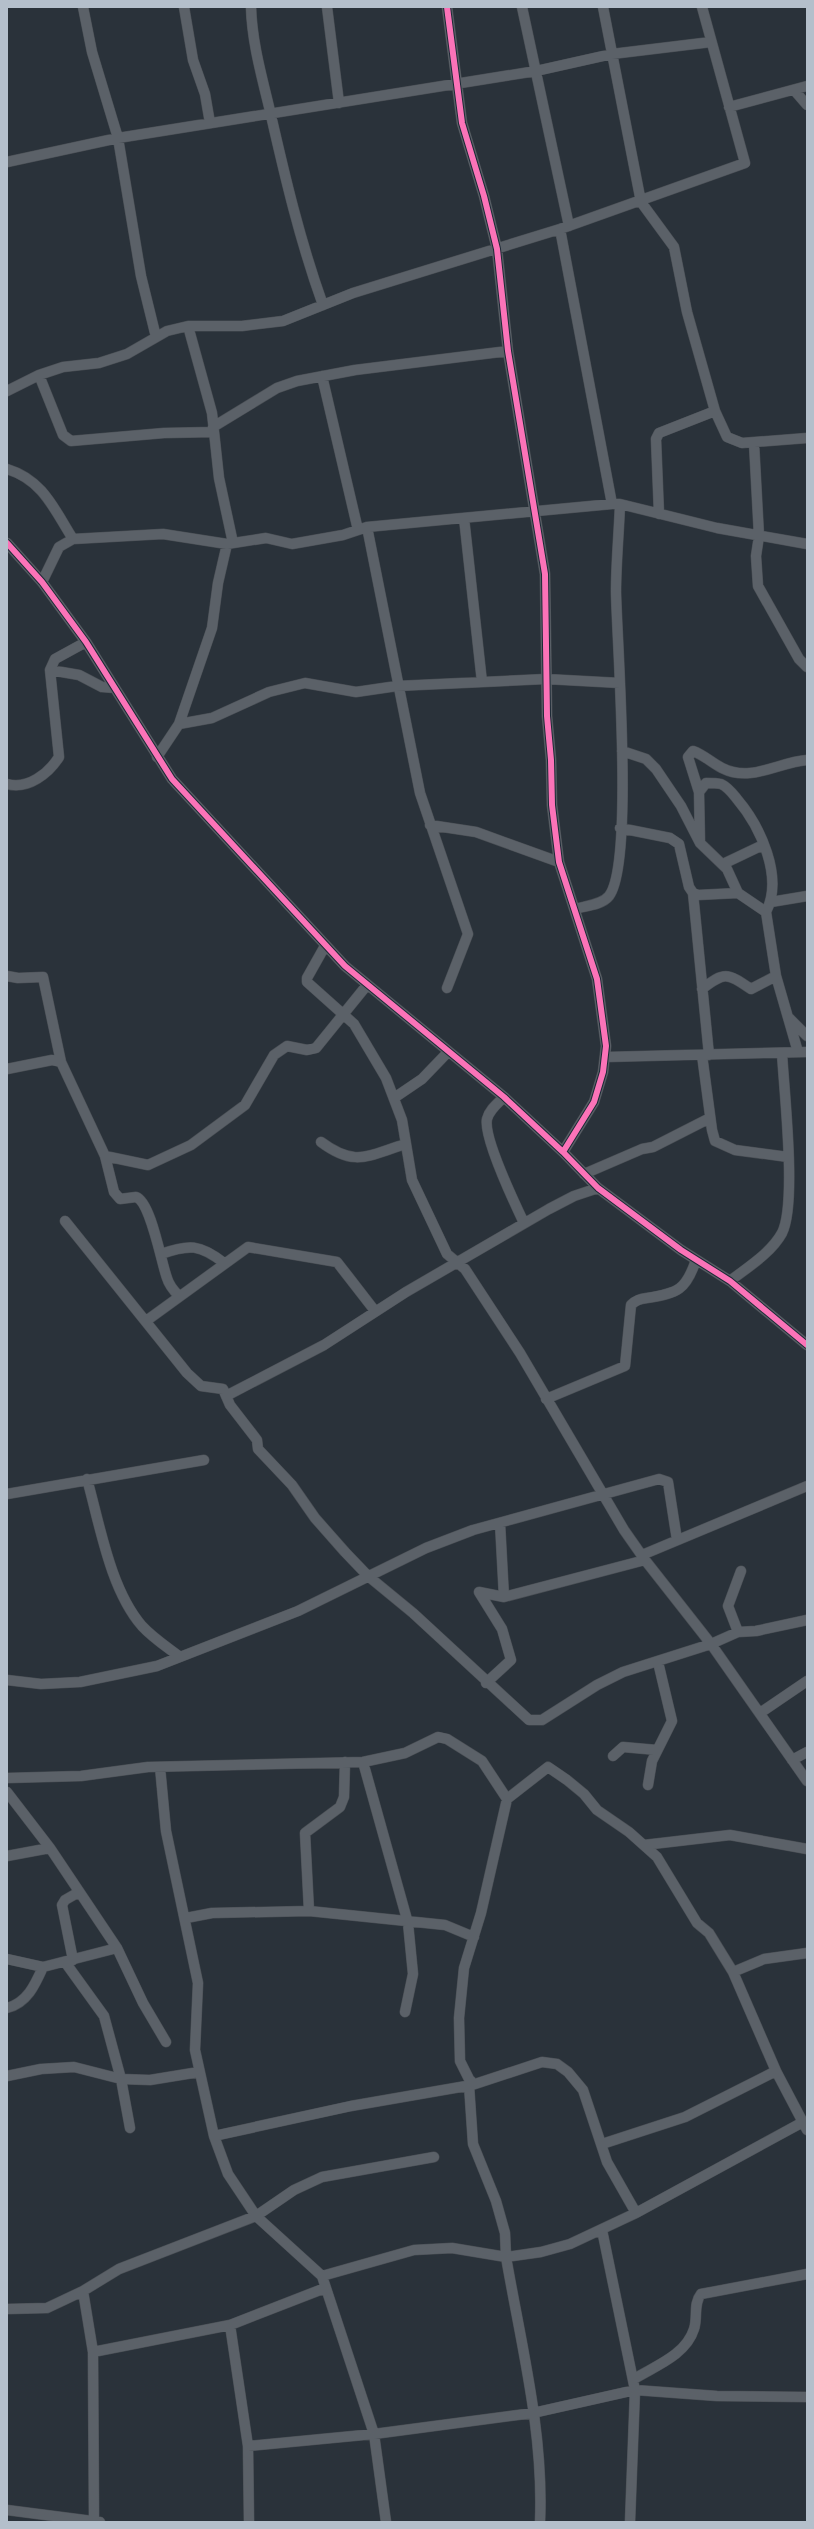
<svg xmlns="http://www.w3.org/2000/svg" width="814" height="2529" font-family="'Titillium Web',sans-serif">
<rect width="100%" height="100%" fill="#2a323a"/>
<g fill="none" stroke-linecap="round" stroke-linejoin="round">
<g stroke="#494e54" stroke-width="11">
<path id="street" d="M83 7 92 52 118 138 141 276 156 337
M184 7 193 60 205 94 210 123
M251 7C252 43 262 77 270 111 285 177 300 241 323 305
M327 7 339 103
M447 7 462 123 484 196 497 249 508 351 545 574 547 716 551 760 552 805 559 862 597 979 606 1046 603 1072 594 1102 563 1152
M522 7 569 226
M603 7 641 202 674 247 687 312 715 411 727 437 742 443 807 438
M794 90 807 105
M729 107 807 86
M7 162 118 138 536 71 612 54 711 42
M560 229 612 504
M188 326 212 413 219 478 233 543
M39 375 63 435 71 441 164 433 214 432
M322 376 358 530
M7 391 39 375 63 367 99 363 127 354 167 331 188 326H242L283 321 353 293 560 229 745 163 702 7
M213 427 277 388 297 381 355 370 508 351
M754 443 759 536 756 556 758 586 799 659 807 667
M7 469C43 480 54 509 73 539
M659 514 656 439 659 433 715 411
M464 518 482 682
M367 527 420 793 468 934 447 988
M7 543 42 582 86 642 172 779 345 966 504 1097 563 1152 598 1188 681 1250 730 1281 807 1345
M42 582 59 547 73 539 163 534 227 544 266 538 292 544 343 535 367 527 612 504H620L717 528 807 544
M50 670 79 675 102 687 115 688
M179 724 212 718 269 692 305 683 356 692 397 686 546 679 620 683
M622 751 646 759 656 769 681 806 700 843 727 869 738 893
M157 757 179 724 212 628 218 583 227 544
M7 784C28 790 49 773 59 757L50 670 55 659 86 642
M699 792 688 757 693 751C704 755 712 763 722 768 751 783 778 762 807 760
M430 825 476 832 559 862
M620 828 670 838 679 844 689 887 693 893 709 1055
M700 843 699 792 706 783C711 783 717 783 721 784 728 787 733 794 737 799 760 826 784 877 766 912
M723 864 763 845
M693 893 698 895 738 893 766 912 776 976 798 1052
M771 902 807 896
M575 909C585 906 602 905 609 896 634 864 617 644 616 592 616 563 619 533 620 504
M325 946 307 978V982L354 1024 386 1078 402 1120 412 1180 447 1254 465 1269 520 1353 624 1530 645 1560 711 1644 807 1781
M7 976 18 978 43 977 61 1062
M702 989C725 971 727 973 751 989L776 976
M789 1018 807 1036
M702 1055 712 1130 715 1141 735 1150 788 1157
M606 1057 807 1052
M7 1069 52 1060 61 1062 105 1156 114 1192 120 1199 136 1197C151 1202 161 1262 167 1278 169 1285 174 1291 179 1296
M504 1097C498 1103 489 1110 487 1119 483 1137 515 1204 524 1223
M394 1098 422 1079 448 1052
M321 1142C356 1168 368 1155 406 1144
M105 1156 148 1165 191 1145 245 1105 274 1055 287 1046 307 1050 316 1048 367 985
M584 1174 642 1149 653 1147 710 1118
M65 1221 187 1373 201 1386 223 1389 230 1405 257 1440 258 1449 292 1485 315 1518 345 1552 368 1576 413 1613 529 1720H542L597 1685 623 1672 711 1644 738 1632 756 1631 807 1620
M161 1254C189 1244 200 1244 224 1263
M730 1281C748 1267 771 1253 782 1233 797 1204 784 1091 782 1053
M146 1321 248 1247 337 1262 375 1311
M226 1396 324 1345 406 1292 549 1209 574 1196 598 1188
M546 1399 625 1366 631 1305C636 1300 640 1299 647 1298 678 1293 686 1290 696 1260
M87 1479C100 1525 110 1589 142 1626 153 1638 167 1647 180 1657
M7 1494 204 1460
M500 1523 504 1597
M642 1555 807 1486
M738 1632 728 1606 741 1571
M7 1680 41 1684 80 1682 157 1666 298 1611 426 1548 473 1530 659 1479 668 1482 677 1540
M486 1683 511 1660 502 1629 479 1592 504 1597 645 1560
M760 1713 807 1681
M613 1756 623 1747 657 1750
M792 1760 807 1752
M363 1762 408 1923 413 1974 405 2012
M160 1767 166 1831 198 1983 195 2050 214 2136 228 2174 256 2216 322 2276 374 2434 386 2522
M7 1778 81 1776 148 1767 363 1762 405 1753 438 1737 447 1739 482 1761 507 1799
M648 1785 652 1761 672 1721 658 1662
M7 1792 50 1848 117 1948 143 2003 166 2042
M644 1845 730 1835 807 1849
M7 1856 50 1848
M309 1911 305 1833 340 1807 344 1797 345 1762
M186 1918 212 1913 309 1911 445 1925 474 1937
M7 1959 43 1967 117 1948
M73 1960 62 1905 65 1900 79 1892
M65 1962 104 2016 121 2079 130 2128
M733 1972 764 1959 807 1953
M7 2008C27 2003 35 1985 43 1967
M7 2076 41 2069 74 2067 121 2079 150 2080 199 2072
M471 2081 469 2085 473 2144 496 2201 505 2233 506 2257C521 2344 544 2433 540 2522
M472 2085 460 2061 459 2018 464 1968 481 1913 507 1799 548 1767 567 1780 584 1794 597 1810 629 1832 657 1857 697 1923 709 1933 733 1972 776 2071 807 2130
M214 2136 351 2106 472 2085 542 2062 557 2064 568 2072 583 2090 607 2162 636 2213
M602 2144 685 2117 776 2071
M602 2230 635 2390 630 2522
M322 2276 414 2250 452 2248 506 2257 541 2252 570 2244 636 2213 803 2122
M83 2291 93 2352 94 2522
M7 2309 47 2308 83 2291 119 2269 256 2216 294 2190 322 2177 434 2157
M230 2325 248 2446 249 2522
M93 2352 230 2325 325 2288
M634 2379C655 2366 686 2355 694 2329 698 2317 693 2304 701 2294L807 2274
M248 2446 374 2434 533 2413 635 2390 717 2396 807 2397
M7 2510 100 2522"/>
</g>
<use href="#street" stroke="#5b6168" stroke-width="10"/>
<g stroke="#1d2a36" stroke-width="8">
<path id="cycleway" d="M447 7 462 123 484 196 497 249 508 351 545 574 547 716 551 760 552 805 559 862 597 979 606 1046 603 1072 594 1102 563 1152
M7 543 42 582 86 642 172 779 345 966 504 1097 563 1152 598 1188 681 1250 730 1281 807 1345"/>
</g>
<use href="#cycleway" stroke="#fb73b8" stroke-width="6"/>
</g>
<rect width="814" height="2529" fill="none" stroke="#b4bfcb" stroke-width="16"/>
</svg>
